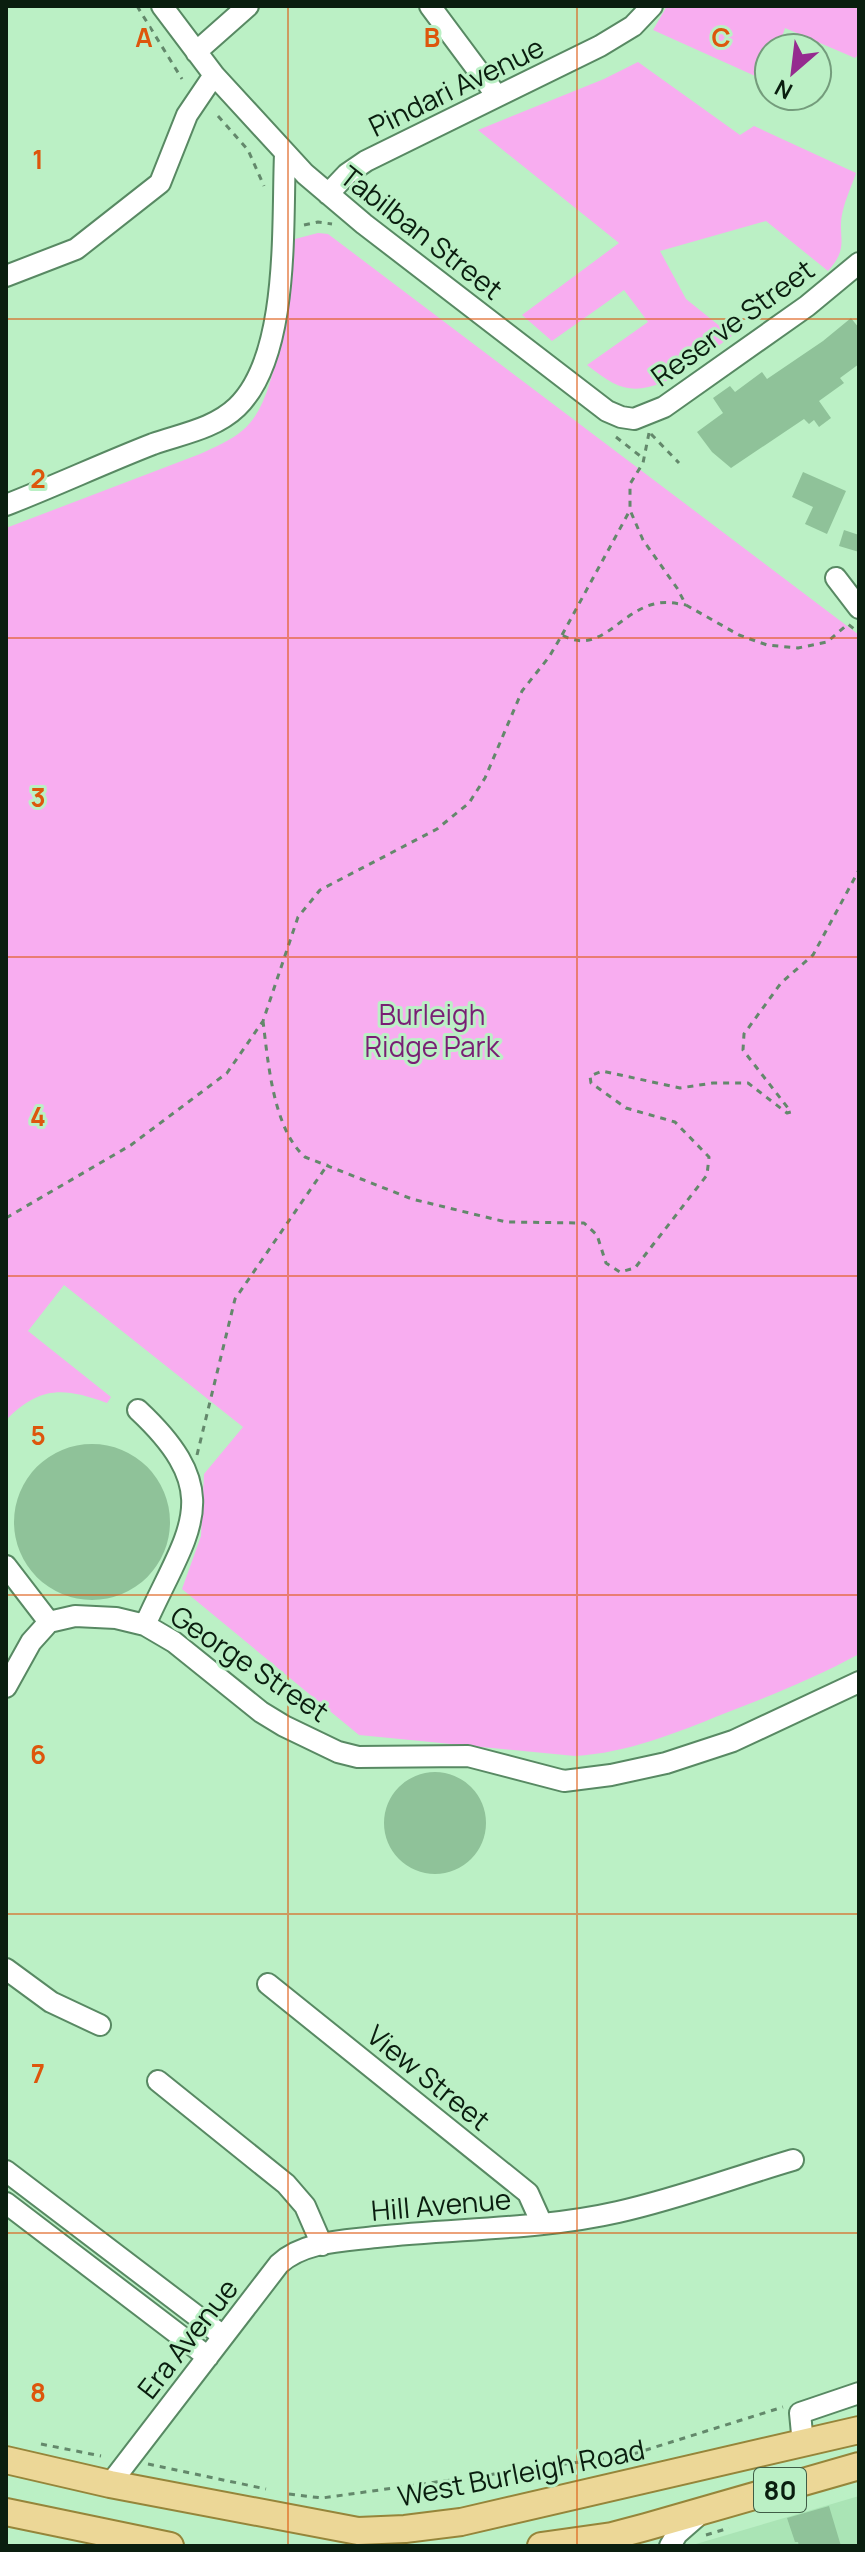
<svg xmlns="http://www.w3.org/2000/svg" width="865" height="2552" font-family="Manrope,sans-serif">
<rect width="100%" height="100%" fill="#bbf0c5"/>
<path fill="#aae4b5" d="M859 2496V2546H694L696 2544Z"/>
<path fill="#f8adf0" d="M667 6H859V54L855 58 785 28 778 48H769V72L766 81 653 30Z
M638 62 740 135 754 126 856 173C852 185 846 198 843 210 836 236 851 246 828 271L766 221 660 251 686 299 732 336C700 357 654 405 613 383 604 378 595 371 587 365L648 322 624 290 552 341 522 315 619 243 478 130 604 79Z
M318 233 328 234 336 240 859 635V1654C815 1678 770 1696 723 1714 676 1733 627 1753 575 1756L359 1735 182 1589 201 1536 204 1474 243 1427 64 1285 28 1331 111 1397 107 1403C63 1387 40 1386 6 1420V528L200 454C215 447 230 441 243 430 282 398 284 294 289 246L295 239Z"/>
<path fill="#8fc299" d="M851 318 859 328V364L840 378 844 383 819 401 831 418 819 427 814 420 809 424 804 419 731 468 712 452 697 432 723 413 713 398 730 386 735 392 762 372 767 379 823 341Z
M803 472 846 491 827 534 805 524 813 507 792 497Z
M844 530 859 535V552L839 546Z
M14 1522a78 78 0 1 1 156 0a78 78 0 1 1-156 0Z
M384 1823a51 51 0 1 1 102 0a51 51 0 1 1-102 0Z
M829 2506 841 2546H799L798 2542H795L787 2518Z"/>
<g fill="none" stroke-linecap="round" stroke-linejoin="round">
<g stroke="#588963" stroke-width="24">
<path id="minor" d="M162 6 214 75 305 174 364 224 607 411 621 417 634 419 664 407 807 306 859 263
M430 6 497 96
M196 52 248 6
M328 194 347 174 366 161 600 46 633 26 652 6
M6 276 76 249 160 183 187 115 214 75
M6 505C55 486 104 463 153 444 181 434 214 429 237 407 290 356 282 225 285 154
M836 578 859 608
M138 1410C229 1495 187 1531 145 1625
M6 1566 49 1622
M6 1687 31 1642 49 1622 75 1616 116 1618 145 1625 174 1642 261 1712 284 1726 338 1752 358 1757 468 1756 564 1781 611 1775 666 1763 733 1741 859 1682
M6 1969 51 2002 100 2025
M268 1984 528 2193 542 2224
M158 2081 286 2184 305 2206 322 2245
M6 2171 223 2336
M6 2203 208 2357
M803 2444 800 2413 859 2393
M110 2484 279 2264C304 2241 344 2241 376 2237 456 2228 539 2230 618 2212 677 2199 735 2177 793 2160
M670 2546 677 2534 701 2513"/>
</g>
<g stroke="#95853a" stroke-width="30">
<path id="major" d="M6 2460 110 2484 358 2531 405 2529 461 2522 859 2430
M6 2512 170 2546
M541 2546 612 2536 646 2527 859 2466"/>
</g>
<path stroke="#63886b" stroke-width="3" stroke-dasharray="6 6" stroke-linecap="butt" d="M137 6 182 79
M218 116 248 150 264 186
M304 225 318 222 332 224
M649 433 643 463 630 484V510L643 540 677 588 686 605 739 635 767 645 798 648 827 642 848 624 859 633
M651 434 679 463
M616 437 644 459
M562 635 629 512
M263 1021C268 1061 273 1129 305 1157L412 1199 506 1222 584 1223 597 1235 606 1263 620 1272 635 1268 707 1175 709 1157 675 1122 626 1108 591 1083 590 1076 602 1071 680 1088 713 1083H748L787 1113 791 1112 743 1050 744 1034 781 983 813 955 859 870
M6 1218 131 1145 227 1073 263 1021 298 917 320 890 437 829 469 803 485 778 522 691 549 657 562 635C600 656 618 613 654 604 665 601 674 603 686 605
M197 1455 235 1299 328 1164
M41 2444 101 2456
M148 2464 266 2489
M289 2494 322 2498 630 2455 783 2407
M706 2535 729 2528"/>
<use href="#minor" stroke="#fff" stroke-width="20"/>
<use href="#major" stroke="#ecd797" stroke-width="26"/>
</g>
<path fill="none" stroke="#dd560c" stroke-width="2" stroke-opacity="0.55" d="M288 6V2546M577 6V2546M6 319H859M6 638H859M6 957H859M6 1276H859M6 1595H859M6 1914H859M6 2233H859"/>
<g text-anchor="middle" dominant-baseline="central" stroke-width="6" stroke-linejoin="round" paint-order="stroke">
<rect fill="#bbf0c5" stroke="#3f5d46" stroke-width="2" x="754" y="2468" width="52" height="44" rx="6"/>
<g font-size="26" font-weight="bold" fill="#0a1e0f">
<text x="780" y="2490">80</text>
</g>
<g font-size="28" fill="#0a1e0f" stroke="#bbf0c5">
<text transform="translate(456 86) rotate(-26)">Pindari Avenue</text>
<text transform="translate(422 232) rotate(38)">Tabilban Street</text>
<text transform="translate(732 322) rotate(-36)">Reserve Street</text>
<text transform="translate(250 1663) rotate(34)">George Street</text>
<text transform="translate(429 2077) rotate(39)">View Street</text>
<text transform="translate(441 2204) rotate(-5)">Hill Avenue</text>
<text transform="translate(187 2338) rotate(-52)">Era Avenue</text>
<text transform="translate(521 2472) rotate(-11)">West Burleigh Road</text>
</g>
<g font-size="28" fill="#791f74" stroke="#bbf0c5">
<text x="432" y="1014">Burleigh<tspan x="432" dy="32">Ridge Park</tspan></text>
</g>
</g>
<g font-size="26" text-anchor="middle" font-weight="bold" fill="#dd560c" stroke="#bbf0c5" stroke-width="6" stroke-linejoin="round" paint-order="stroke">
<text x="144" y="47">A</text>
<text x="432" y="47">B</text>
<text x="721" y="47">C</text>
<text x="38" y="169">1</text>
<text x="38" y="488">2</text>
<text x="38" y="807">3</text>
<text x="38" y="1126">4</text>
<text x="38" y="1445">5</text>
<text x="38" y="1764">6</text>
<text x="38" y="2083">7</text>
<text x="38" y="2402">8</text>
</g>
<rect width="865" height="2552" fill="none" stroke="#0a1e0f" stroke-width="16"/>
<g transform="translate(793 72) rotate(208)"><circle r="38" fill="#bbf0c5" stroke="#749c7c" stroke-width="2"/>
<path d="M0-6L14 30L0 20L-14 30Z" fill="#952b8f"/>
<text y="-12" font-size="22" font-weight="bold" text-anchor="middle" fill="#0a1e0f">N</text>
</g>
</svg>
